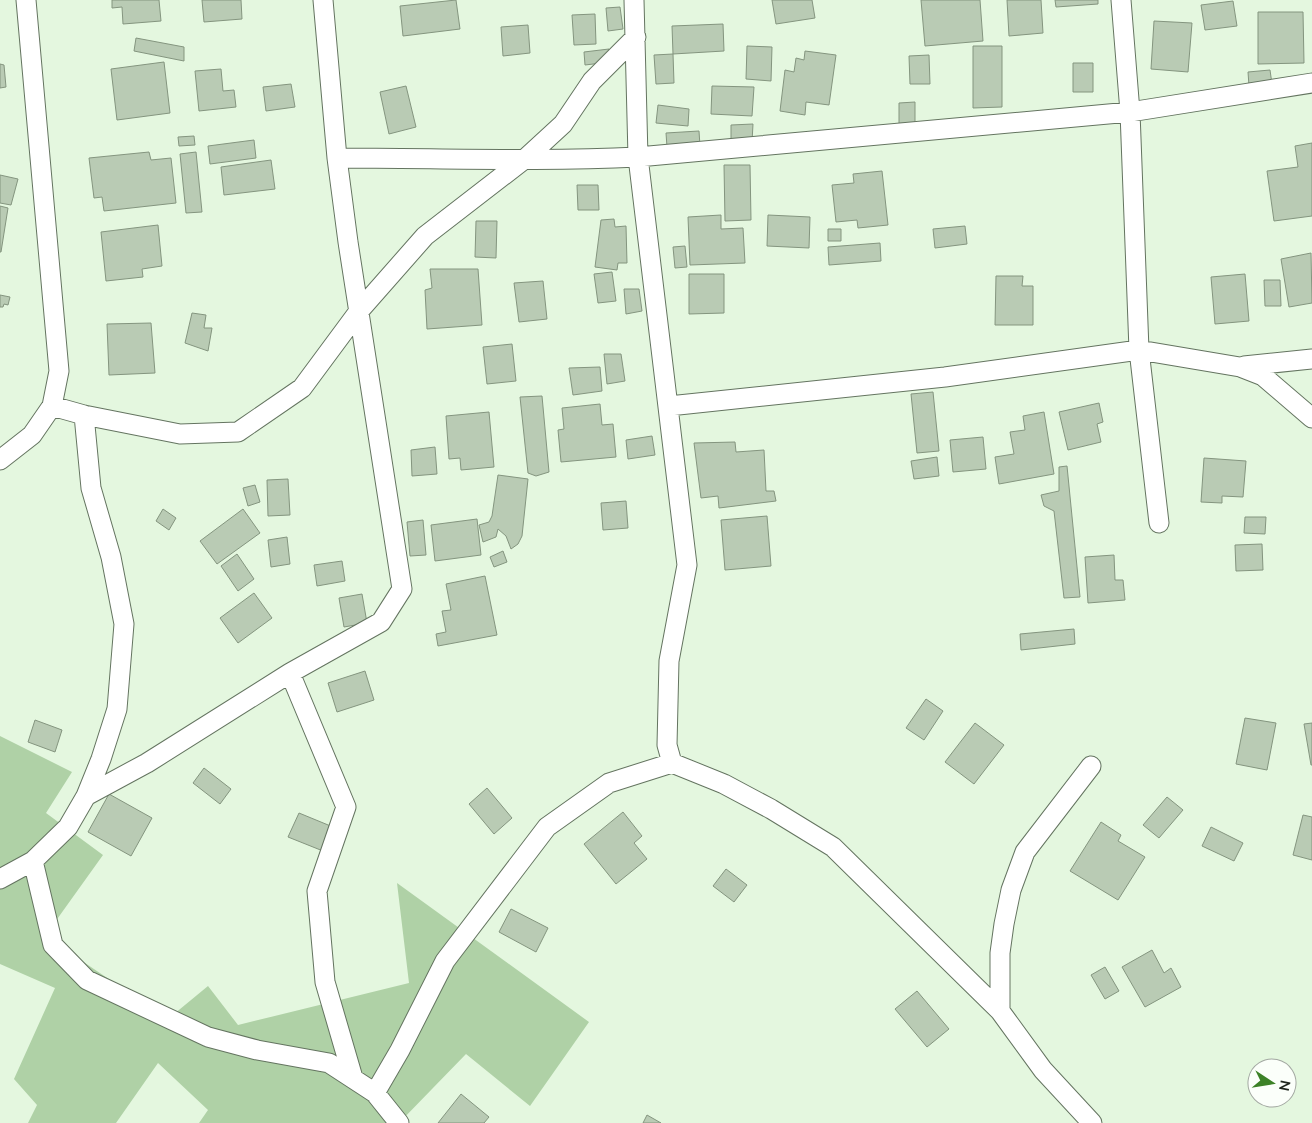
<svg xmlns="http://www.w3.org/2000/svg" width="1312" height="1123" font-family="'Nunito Sans',sans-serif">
<rect width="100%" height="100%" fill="#e4f7df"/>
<path fill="#afd1a6" d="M0 736 72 772 46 813 103 855 45 936 168 1019 208 986 238 1025 409 983 397 883 589 1022 530 1106 466 1054 399 1123H199L208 1110 158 1063 116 1123H28L37 1105 14 1079 55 988 0 964Z"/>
<path fill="#b9cbb4" stroke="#84957f" d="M112 0H159L161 21 123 24 122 7 112 8Z
M202 0H241L242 19 204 22Z
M456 0 460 29 403 36 400 6Z
M772 0H812L815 18 776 24Z
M921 0H980L983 41 925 46Z
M1007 0H1041L1043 33 1009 36Z
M1055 0H1098V4L1056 7Z
M1233 1 1237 26 1205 30 1201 5Z
M620 7 623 29 608 31 606 8Z
M1258 12H1303L1304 63 1258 64Z
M595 14 596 44 574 45 572 15Z
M1154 21 1192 23 1188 72 1151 69Z
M723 24 724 51 673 54 672 26Z
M528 25 530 53 503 56 501 27Z
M136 38 184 47V61L134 51Z
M747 46 772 47 771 81 746 79Z
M973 46H1002V107L973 108Z
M609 49 610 62 585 65 584 52Z
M805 51 836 55 829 105 806 102 805 115 780 111 785 70 794 72 796 58 804 60Z
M673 54 674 83 656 84 654 55Z
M929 55 930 84H910L909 56Z
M164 62 170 113 117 120 111 69Z
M1073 63H1093V92H1073Z
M0 64 4 65 6 87 0 88Z
M221 69 223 91 234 90 236 107 199 111 195 71Z
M1270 70 1272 84 1249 86 1248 72Z
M291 84 295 107 266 111 263 87Z
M406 86 416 127 389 134 380 92Z
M712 86 754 87 752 116 711 114Z
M915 102V124H899V103Z
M658 105 689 109 688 126 656 123Z
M753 124 752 142H731V125Z
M699 131 700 146 667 147 666 133Z
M194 136 195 145 179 146 178 137Z
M254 140 256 158 210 164 208 146Z
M1312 143V216L1274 221 1267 171 1298 167 1295 146Z
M149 152 151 160 171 158 176 203 104 211 102 197 94 198 89 158Z
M196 152 202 212 186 213 180 154Z
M271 160 275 189 224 195 221 167Z
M724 165H750L751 220 725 221Z
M882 171 888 225 858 228 857 220 836 222 832 185 854 183 853 174Z
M0 175 18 179 11 205 0 203Z
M577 185H598L599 210H578Z
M0 206 8 208 1 252H0Z
M721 215V229L743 228 745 263 690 265 688 217Z
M768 215 810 217 809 248 767 246Z
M614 219 615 227 626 226 627 263H618L617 270 595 267 601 220Z
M476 221H497L496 258 475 257Z
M158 225 162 266 142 269 143 277 106 281 101 232Z
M965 226 967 244 935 248 933 229Z
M828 229H841V241H828Z
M880 243 881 261 829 265 828 247Z
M685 246 687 267 675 268 673 247Z
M1311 253 1312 303 1289 307 1281 259Z
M430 269H478L482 325 427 329 425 290 432 288Z
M612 272 616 301 598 303 594 274Z
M689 274H724V313L689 314Z
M1245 274 1249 321 1215 324 1211 277Z
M996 276H1023L1022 286H1033V325H995Z
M1264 280H1280L1281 306H1265Z
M543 281 547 319 519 322 514 283Z
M624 289H639L642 311 626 314Z
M0 295 10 297 8 305 4 304 3 307H0Z
M192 313 206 315 204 328H212L208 351 185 343Z
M151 323 155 373 109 375 107 324Z
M512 344 516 381 487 384 483 347Z
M604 354H621L625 381 607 384Z
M600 367 602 391 573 395 569 368Z
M933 392 939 451 917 453 911 394Z
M542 396 549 472 536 476 528 473 520 397Z
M1099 403 1103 422 1097 424 1101 442 1068 450 1059 412Z
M600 404 602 425 613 424 616 457 561 462 558 430 564 429 562 408Z
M489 412 494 467 461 470 460 458 449 459 446 416Z
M1044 412 1054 474 999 484 995 457 1014 454 1010 432 1025 430 1023 416Z
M652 436 655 455 628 459 626 440Z
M983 437 986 469 953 472 950 440Z
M735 442 736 452 764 450 766 491H774L776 501 719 508 718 496 701 498 694 443Z
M435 447 437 474 412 476 411 450Z
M937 457 939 476 914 479 911 461Z
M1204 458 1246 461 1243 497 1222 496V503L1201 502Z
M1067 466 1080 597 1064 598 1054 511 1044 506 1041 495 1059 491V467Z
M498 475 528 479 522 536 518 544 511 549 506 536 498 529 496 537 483 542 479 525 489 522 492 516Z
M288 479 290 515 268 516 267 480Z
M255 485 260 502 248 506 243 488Z
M626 501 628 528 603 530 601 503Z
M163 509 176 518 169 530 156 521Z
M243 509 260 533 217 564 200 541Z
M767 516 771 566 725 570 721 520Z
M1245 517H1266L1265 534 1244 533Z
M477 519 481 555 435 561 431 525Z
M423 520 426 555 410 556 407 522Z
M287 537 290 564 271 567 268 540Z
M1262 544 1263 570 1236 571 1235 545Z
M503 551 507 562 494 567 490 557Z
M237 554 254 579 238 591 221 566Z
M1114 555 1115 580H1123L1125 600 1088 603 1085 557Z
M342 561 345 581 317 586 314 565Z
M485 576 497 635 438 646 436 634 446 632 442 611 451 610 446 584Z
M254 593 272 618 238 643 220 618Z
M362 594 367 623 344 627 339 598Z
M1074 629 1075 644 1021 650 1020 634Z
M365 671 374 700 337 712 328 683Z
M926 699 943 711 924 740 906 728Z
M1245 718 1276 723 1267 770 1236 764Z
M35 720 62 730 55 752 28 742Z
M975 723 1004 745 974 784 945 762Z
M1312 723V765H1311L1304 724Z
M204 768 231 789 220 804 193 783Z
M487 788 512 818 494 834 469 804Z
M109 794 152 818 131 856 88 832Z
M1167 797 1183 810 1159 838 1143 825Z
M623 812 642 836 634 843 647 859 616 884 584 844Z
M299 813 333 827 323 851 288 837Z
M1303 815 1312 817V860L1293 855Z
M1101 822 1121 835 1118 841 1145 857 1118 900 1070 871Z
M1211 827 1243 843 1234 861 1202 846Z
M726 869 747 885 734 902 713 886Z
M511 909 548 928 536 952 499 932Z
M1152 950 1164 973 1171 968 1181 987 1145 1007 1122 967Z
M1105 967 1119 991 1105 999 1091 975Z
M917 991 949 1029 927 1047 895 1009Z
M461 1094 489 1117 484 1123H438Z
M647 1115 661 1123H643Z"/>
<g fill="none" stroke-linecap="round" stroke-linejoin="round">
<g stroke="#647460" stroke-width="21">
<path id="street" d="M634 0 638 157 687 565 669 661 667 745 672 763
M1121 0 1130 112 1139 350 1240 367 1263 376 1312 418
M337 158C438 158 538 162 638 157L1130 112 1312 83
M1244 366 1312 359
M52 406 84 415 180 434 238 432 302 388 359 311 425 236 526 158 563 124 592 81 636 37
M669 406 945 377 1139 350 1159 523
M0 460 32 435 52 406 59 371 26 0
M290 673 346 807 317 891 325 982 353 1078
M86 796 147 763 290 673 381 622 402 589 348 242 337 158 323 0
M33 861 53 945 87 980 208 1037 257 1050 329 1063 375 1093 399 1123
M0 879 33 861 68 827 86 796 101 759 117 709 124 624 111 557 91 488 84 415
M1000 1011V953L1004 924 1011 890 1025 852 1091 766
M375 1093 400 1050 445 961 547 827 609 783 672 763 724 784 771 809 833 847 1000 1011 1043 1070 1092 1123"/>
</g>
<use href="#street" stroke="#fff" stroke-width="19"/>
</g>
<g transform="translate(1272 1083) rotate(102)"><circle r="24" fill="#fbfffa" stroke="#a3a8a2"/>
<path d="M0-4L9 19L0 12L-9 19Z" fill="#3c8227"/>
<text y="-8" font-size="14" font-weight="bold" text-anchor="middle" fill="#1f261d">N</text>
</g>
</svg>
